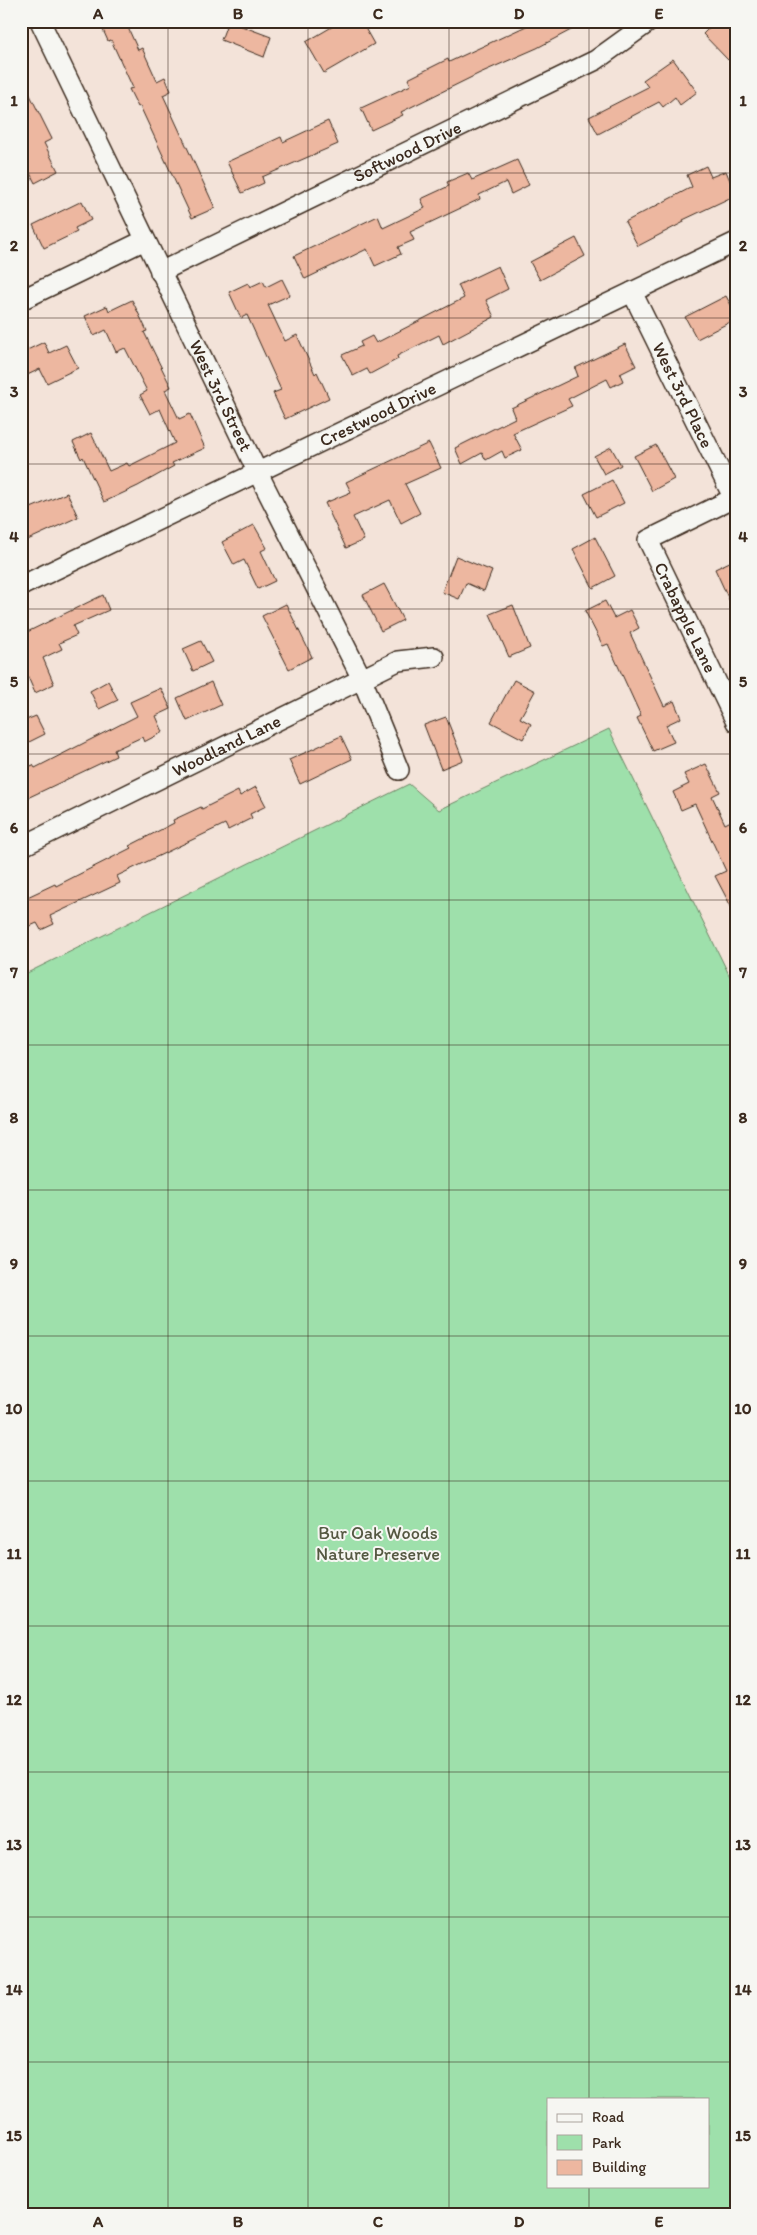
<svg xmlns="http://www.w3.org/2000/svg" width="757" height="2235" font-family="Itim,sans-serif">
<rect width="100%" height="100%" fill="#f3e3d9"/>
<filter id="ink" filterUnits="userSpaceOnUse"><feTurbulence type="fractalNoise" baseFrequency=".02" numOctaves="2"/><feDisplacementMap in="SourceGraphic" scale="10" xChannelSelector="R" yChannelSelector="G"/><feConvolveMatrix kernelMatrix="1 2 1 2 8 2 1 2 1" color-interpolation-filters="sRGB"/></filter>
<g filter="url(#ink)">
<path fill="#9ee0ab" stroke="#6c8564" fill-rule="evenodd" d="M609 729 736 989V2214H21V976L409 784 439 810ZM548 2099H708V2186H548Z"/>
<path fill="#edb7a0" stroke="#3b2a1e" d="M99 21H125L138 50 142 48 157 81 165 77 171 91 163 95 215 208 192 218 140 106 138 107 129 89 133 88 111 40 108 41Z
M228 21 271 37 264 57 221 40Z
M342 21H361L374 44 324 73 306 42Z
M537 21H588L537 48 480 73 401 112 403 115 371 130 361 108 411 85 408 79 448 59 449 62Z
M716 21H736V52L728 60 703 34Z
M673 59 697 92 680 105 675 97 663 107 659 102 598 134 589 117 648 87 643 80Z
M21 77 52 139 44 143 58 171 35 183 21 155Z
M328 121 338 144 262 177 264 183 242 193 227 162 281 137 283 142Z
M517 160 529 185 511 194 506 182 479 195 480 199 410 232 414 240 398 247 401 254 375 266 367 249 305 279 294 256 378 216 383 228 425 208 421 199 449 186 447 182 468 173 472 180Z
M706 166 711 177 726 171 736 195 683 220 684 222 638 246 625 222 692 187 687 175Z
M82 201 91 220 75 228 77 232 44 248 33 225Z
M576 238 585 256 540 280 530 262Z
M498 266 508 289 486 300 494 317 443 344 439 335 397 356 398 359 370 374 367 369 353 376 342 355 362 346 360 342 372 336 376 343 464 298 458 285Z
M282 279 290 295 268 305 285 341 297 335 315 374 317 372 329 398 285 419 273 393 281 390 247 315 241 318 229 292 248 283 250 287 263 281 266 287Z
M726 296 736 314V319L697 339 685 317Z
M132 300 147 331 144 332 171 387 165 390 179 419 190 414 205 448 172 463 174 466 138 486 104 502 83 457 81 459 73 442 91 433 109 471 127 463 129 466 175 443 160 409 150 414 140 395 147 391 125 348 116 352 106 330 94 336 85 316 107 306 109 311Z
M44 342 49 353 66 345 78 368 47 383 40 369 21 378V353Z
M625 344 636 366 620 374 623 381 611 387 607 379 568 399 572 406 513 433 522 450 505 458 502 451 486 460 482 453 462 464 455 448 515 418 511 408 578 376 575 368Z
M429 443 441 468 405 484 420 513 401 523 390 500 353 517 364 540 346 548 325 503 351 492 346 482Z
M656 445 674 479 652 491 634 456Z
M611 447 621 465 604 474 594 456Z
M612 480 624 503 596 517 584 494Z
M67 493 78 517 21 543V512Z
M254 525 267 548 261 551 275 581 258 589 244 560 234 565 222 542Z
M595 537 615 576 593 588 573 549Z
M456 556 492 571 484 591 466 583 459 599 442 592Z
M736 559V615L715 569Z
M384 584 403 620 381 631 363 595Z
M103 595 109 610 73 626 77 635 59 643 62 649 43 658 54 684 35 693 21 661V635Z
M605 601 614 618 630 610 639 628 630 633 664 706 674 701 681 718 666 725 674 742 653 751 637 718 641 716 608 644 603 646 585 611Z
M286 604 312 657 289 669 262 616Z
M513 605 530 648 509 657 490 614Z
M201 641 212 662 193 671 183 649Z
M514 680 535 691 520 718 531 724 523 739 491 722Z
M108 681 118 700 99 709 90 691Z
M211 682 221 705 187 721 177 698Z
M161 688 171 709 156 716 163 732 144 742 142 737 114 750 116 756 21 801V770L33 765 35 768 137 716 130 702Z
M36 716 45 734 27 743 21 730V722Z
M446 717 463 760 441 769 424 725Z
M341 736 352 759 300 784 289 760Z
M706 764 720 792 712 796 725 824 731 821 736 830V916L715 876 726 871 695 804 681 810 673 792 689 784 684 774Z
M256 787 266 806 250 814 252 818 228 830 225 824 117 876 120 883 50 916 54 924 41 930 37 923 21 930V900L55 884 56 886 131 848 129 846 174 823 173 820 201 807 202 809 238 791 240 796Z"/>
<g fill="none" stroke-linecap="round" stroke-linejoin="round">
<g stroke="#3b2a1e" stroke-width="22">
<g id="street">
<path id="s1" d="M40 21 257 471 362 679 399 770"/>
<path id="s2" d="M160 272 596 60 650 21"/>
<path id="s3" d="M632 292 734 499"/>
<path d="M21 300 145 240"/>
<path id="s4" d="M736 497 648 540 736 722"/>
<path id="s5" d="M21 586 736 242"/>
<path id="s6" d="M21 847 398 661 434 657"/>
</g>
</g>
<use href="#street" stroke="#f6f6f2" stroke-width="19"/>
</g>
</g>
<path fill="none" stroke="#3b2a1e" stroke-width="1" stroke-opacity="0.55" d="M168 21V2214M308 21V2214M449 21V2214M589 21V2099M21 173H736M21 318H736M21 464H736M21 609H736M21 754H736M21 900H736M21 1045H736M21 1190H736M21 1336H736M21 1481H736M21 1626H736M21 1772H736M21 1917H736M21 2062H736M589 2186V2214"/>
<g text-anchor="middle" dominant-baseline="central" stroke-width="4" stroke-linejoin="round" paint-order="stroke">
<g font-size="18" fill="#3b2a1e" stroke="#f6f6f2">
<text stroke="none"><textPath href="#s2" startOffset="275">Softwood Drive</textPath></text>
<text stroke="none"><textPath href="#s3" startOffset="115">West 3rd Place</textPath></text>
<text stroke="none"><textPath href="#s1" startOffset="416">West 3rd Street</textPath></text>
<text stroke="none"><textPath href="#s5" startOffset="396">Crestwood Drive</textPath></text>
<text stroke="none"><textPath href="#s4" startOffset="184">Crabapple Lane</textPath></text>
<text stroke="none"><textPath href="#s6" startOffset="229">Woodland Lane</textPath></text>
</g>
<g font-size="18" fill="#545841" stroke="#f6f6f2">
<text x="378" y="1533">Bur Oak Woods<tspan x="378" dy="21">Nature Preserve</tspan></text>
</g>
</g>
<rect width="757" height="2235" fill="none" stroke="#f6f6f2" stroke-width="55"/>
<rect x="547" y="2098" width="162" height="90" fill="#f6f6f2" stroke="#aba49d"/>
<rect x="557" y="2114" width="25" height="8" fill="#f6f6f2" stroke="#aba49d"/>
<text x="592" y="2122" font-size="15" fill="#3b2a1e">Road</text>
<rect x="557" y="2135" width="25" height="15" fill="#9ee0ab" stroke="#aba49d"/>
<text x="592" y="2148" font-size="15" fill="#3b2a1e">Park</text>
<rect x="557" y="2160" width="25" height="15" fill="#edb7a0" stroke="#aba49d"/>
<text x="592" y="2172" font-size="15" fill="#3b2a1e">Building</text>
<rect x="28" y="28" width="702" height="2180" fill="none" stroke="#3b2a1e" stroke-width="2"/>
<g font-size="16" text-anchor="middle" font-weight="bold" fill="#3b2a1e">
<text x="98" y="19">A</text>
<text x="238" y="19">B</text>
<text x="378" y="19">C</text>
<text x="519" y="19">D</text>
<text x="659" y="19">E</text>
<text x="14" y="106">1</text>
<text x="743" y="106">1</text>
<text x="14" y="251">2</text>
<text x="743" y="251">2</text>
<text x="14" y="397">3</text>
<text x="743" y="397">3</text>
<text x="14" y="542">4</text>
<text x="743" y="542">4</text>
<text x="14" y="687">5</text>
<text x="743" y="687">5</text>
<text x="14" y="833">6</text>
<text x="743" y="833">6</text>
<text x="14" y="978">7</text>
<text x="743" y="978">7</text>
<text x="14" y="1123">8</text>
<text x="743" y="1123">8</text>
<text x="14" y="1269">9</text>
<text x="743" y="1269">9</text>
<text x="14" y="1414">10</text>
<text x="743" y="1414">10</text>
<text x="14" y="1559">11</text>
<text x="743" y="1559">11</text>
<text x="14" y="1705">12</text>
<text x="743" y="1705">12</text>
<text x="14" y="1850">13</text>
<text x="743" y="1850">13</text>
<text x="14" y="1995">14</text>
<text x="743" y="1995">14</text>
<text x="14" y="2141">15</text>
<text x="743" y="2141">15</text>
<text x="98" y="2227">A</text>
<text x="238" y="2227">B</text>
<text x="378" y="2227">C</text>
<text x="519" y="2227">D</text>
<text x="659" y="2227">E</text>
</g>
</svg>
